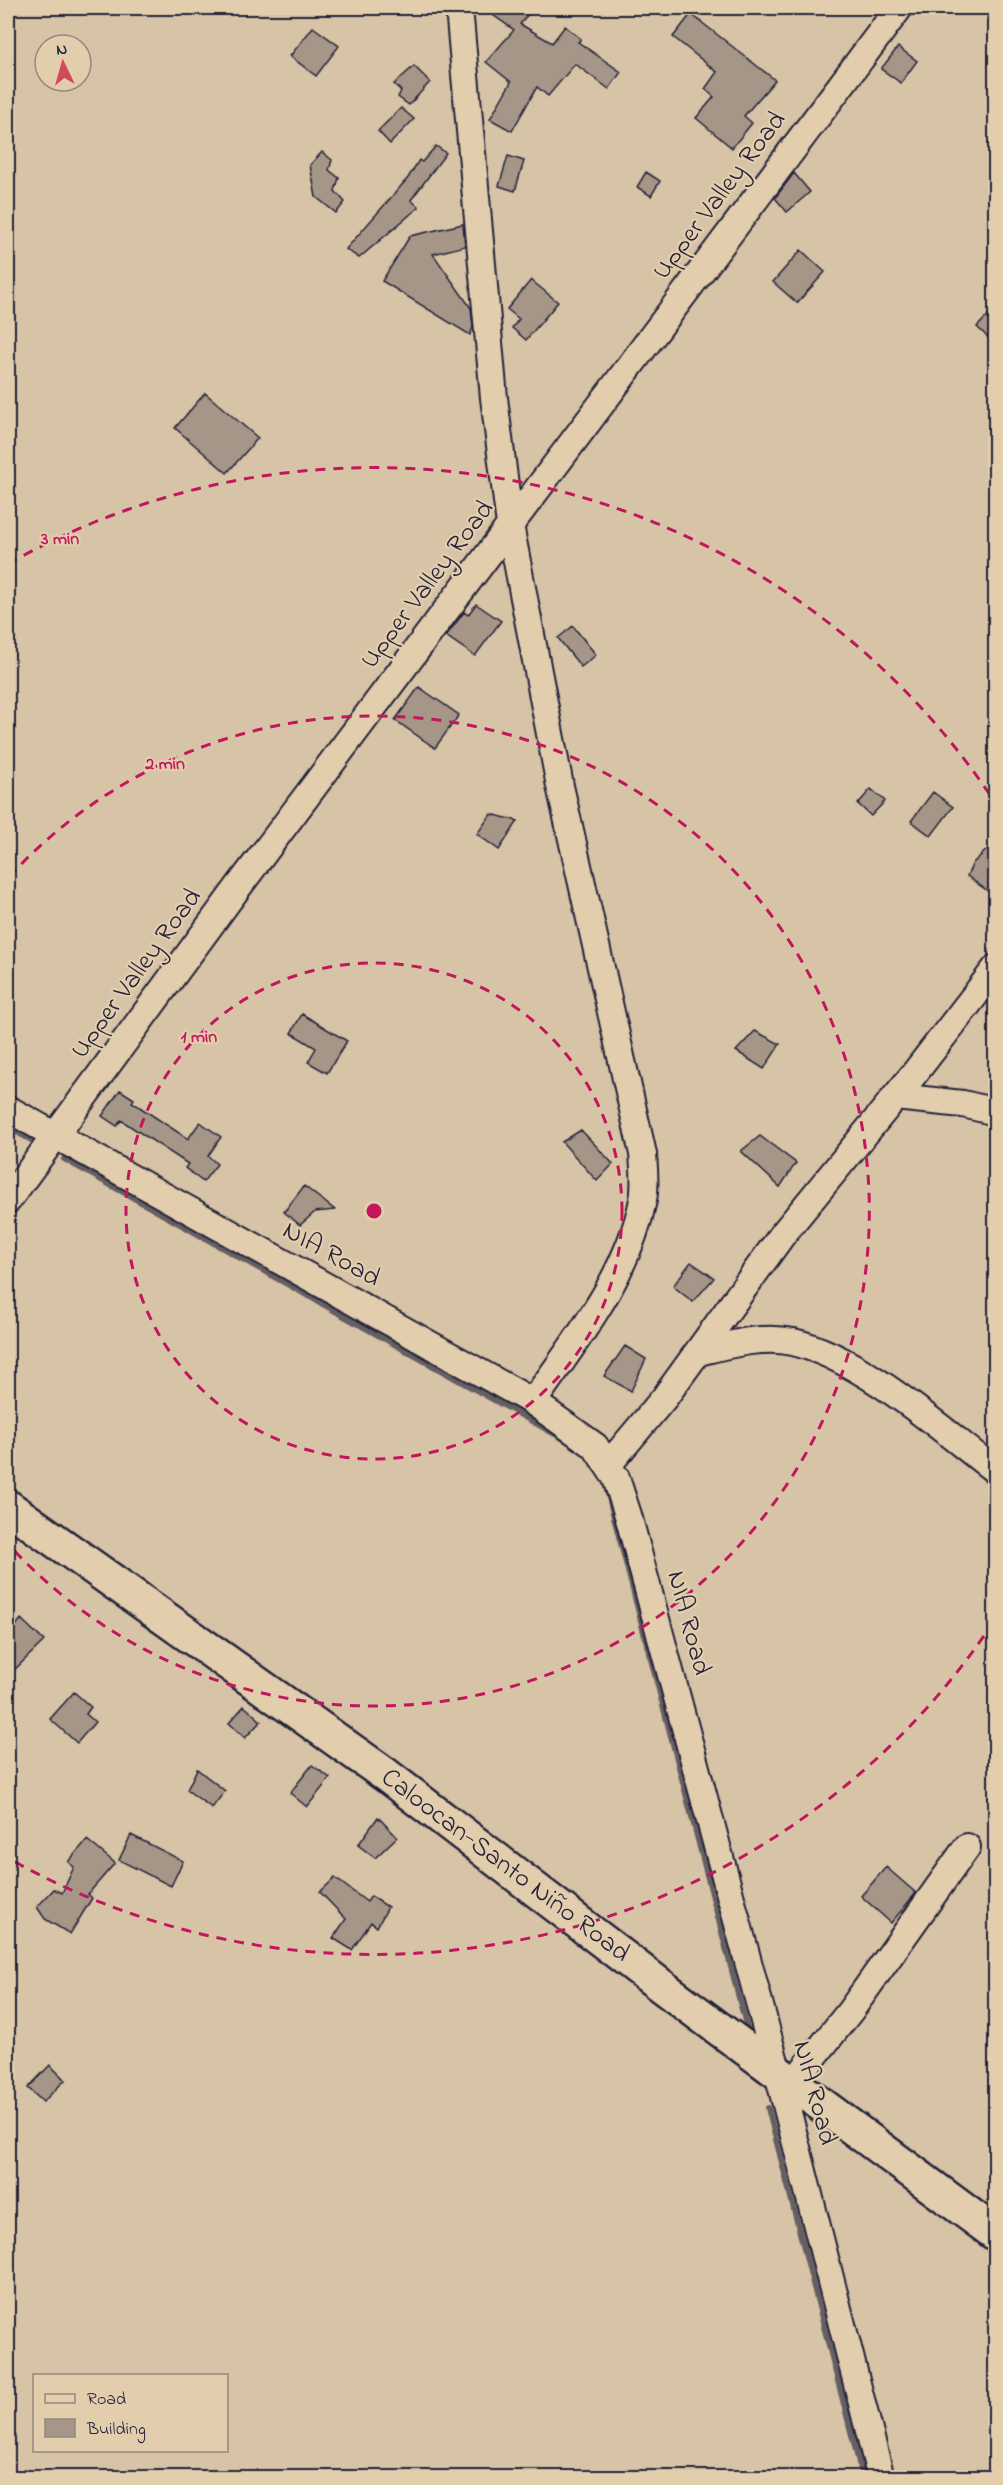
<svg xmlns="http://www.w3.org/2000/svg" width="1003" height="2485" font-family="'Indie Flower',sans-serif">
<rect width="100%" height="100%" fill="#d7c3a5"/>
<filter id="ink" filterUnits="userSpaceOnUse"><feTurbulence type="fractalNoise" baseFrequency=".0167" numOctaves="2"/><feDisplacementMap in="SourceGraphic" scale="12" xChannelSelector="R" yChannelSelector="G"/><feConvolveMatrix kernelMatrix="1 2 1 2 8 2 1 2 1" color-interpolation-filters="sRGB"/></filter>
<g filter="url(#ink)">
<g fill="none" stroke-linecap="round" stroke-linejoin="round">
<path stroke="#655e63" stroke-width="6" d="M8 1127 37 1143
M64 1159 569 1442
M606 1486 749 2036
M768 2108 863 2478"/>
</g>
<path fill="#a59687" stroke="#22223b" stroke-width="1.5" d="M483 8H533L520 24 552 43 565 26 581 39 578 42 621 72 609 89 575 64 548 96 537 87 512 131 490 119 511 82 486 62 514 30Z
M691 14 775 80 744 116 752 123 732 148 696 118 714 97 705 89 717 72 673 37Z
M313 27 339 46 316 76 290 56Z
M898 47 917 61 901 83 881 69Z
M414 66 430 82 409 105 398 97 401 91 394 84Z
M401 108 414 119 390 144 378 131Z
M436 146 446 153 411 200 419 207 359 258 346 249 408 178 419 160 422 162Z
M322 152 332 160 329 170 339 178 335 191 345 202 336 213 316 197 310 165Z
M508 156 524 161 515 191 499 186Z
M646 172 660 181 651 196 637 187Z
M794 173 810 192 787 212 775 198Z
M463 224 465 246 433 254 471 308 473 327 470 335 382 281 410 236Z
M801 250 825 272 797 303 773 282Z
M531 280 558 302 526 340 512 328 519 319 507 309Z
M996 307V345L977 327Z
M205 393 258 438 227 473 175 428Z
M476 604 501 621 475 656 446 636 464 612 468 615Z
M573 626 596 655 581 667 558 638Z
M419 687 459 715 435 748 395 720Z
M871 789 885 801 871 816 858 804Z
M933 792 953 807 931 836 911 821Z
M491 814 518 821 499 850 477 834Z
M996 841V897L967 876 973 863Z
M302 1014 347 1041 327 1073 308 1062 316 1048 291 1033Z
M755 1031 780 1044 764 1069 736 1051Z
M120 1090 134 1099 132 1102 188 1139 200 1122 221 1137 208 1156 217 1164 203 1182 185 1168 188 1164 121 1120 117 1126 102 1116Z
M581 1130 613 1164 597 1181 562 1142Z
M760 1136 796 1163 780 1187 741 1151Z
M304 1186 335 1210 315 1212 300 1225 284 1212Z
M691 1262 714 1278 693 1302 673 1286Z
M625 1346 646 1359 631 1391 604 1376Z
M21 1619 44 1641 8 1676V1636Z
M74 1692 91 1707 86 1714 95 1722 77 1743 50 1719Z
M244 1706 261 1721 245 1738 229 1723Z
M312 1765 330 1778 307 1807 290 1793Z
M197 1769 225 1791 212 1808 187 1790Z
M378 1817 397 1837 375 1858 358 1845Z
M131 1835 183 1861 171 1886 119 1860Z
M87 1840 115 1863 88 1894 92 1898 70 1934 45 1919 37 1907 54 1889 62 1893 74 1867 68 1862Z
M886 1867 916 1893 891 1923 861 1896Z
M335 1878 367 1902 371 1896 388 1907 377 1927 371 1922 352 1950 333 1938 346 1919 320 1892Z
M50 2065 65 2080 43 2102 28 2088Z"/>
<g fill="none" stroke-linecap="round" stroke-linejoin="round">
<g stroke="#22223b" stroke-width="30">
<path id="street" d="M459 8 494 398 510 525 560 786 643 1154C644 1169 646 1185 643 1200 628 1276 576 1340 533 1402
M895 1097 963 1104 996 1112
M8 1109 533 1402 595 1446 616 1478 628 1515 778 2073 881 2478
M8 1200 239 886 899 8
M698 1352C728 1345 762 1335 793 1342 862 1358 939 1428 996 1471
M609 1464 665 1397 783 1234 914 1074 996 968
M793 2083 851 2010 967 1847"/>
</g>
<g stroke="#22223b" stroke-width="38">
<path id="secondary" d="M8 1507 386 1775 664 1988 996 2234"/>
</g>
<use href="#street" stroke="#e2cdac" stroke-width="26"/>
<use href="#secondary" stroke="#e2cdac" stroke-width="33"/>
</g>
</g>
<g fill="none" stroke="#c2185b" stroke-width="3" stroke-dasharray="10 8">
<circle cx="374" cy="1211" r="248"/>
<path d="M9 877A495 495 0 1 1 9 1545"/>
<path d="M994 1621A743 743 0 0 1 8 1858M8 564A743 743 0 0 1 994 801"/>
</g>
<g text-anchor="middle" dominant-baseline="central" stroke-width="4.5" stroke-linejoin="round" paint-order="stroke">
<g font-size="27" fill="#22223b" stroke="#e2cdac">
<text transform="translate(720 196) rotate(-53)">Upper Valley Road</text>
<text transform="translate(428 585) rotate(-53)">Upper Valley Road</text>
<text transform="translate(137 974) rotate(-54)">Upper Valley Road</text>
<text transform="translate(331 1255) rotate(29)">NIA Road</text>
<text transform="translate(688 1623) rotate(75)">NIA Road</text>
<text transform="translate(505 1866) rotate(37)">Caloocan-Santo Niño Road</text>
<text transform="translate(814 2093) rotate(75)">NIA Road</text>
</g>
</g>
<circle cx="374" cy="1211" r="9" fill="#c2185b" stroke="#e2cdac" stroke-width="3"/>
<g font-size="18" text-anchor="middle" font-weight="bold" fill="#c2185b" stroke="#e2cdac" stroke-width="4.5" stroke-linejoin="round" paint-order="stroke">
<text x="60" y="544">3 min</text>
<text x="165" y="769">2 min</text>
<text x="199" y="1042">1 min</text>
</g>
<rect width="1003" height="2485" fill="none" stroke="#e2cdac" stroke-width="30"/>
<rect x="15" y="15" width="973" height="2455" fill="none" stroke="#22223b" stroke-width="2" filter="url(#ink)"/>
<rect x="33" y="2374" width="195" height="78" fill="#e2cdac" stroke="#95897f" stroke-width="1.5"/>
<rect x="45" y="2394" width="30" height="9" fill="#e2cdac" stroke="#95897f" stroke-width="1.5"/>
<text x="87" y="2404" font-size="18" fill="#22223b">Road</text>
<rect x="45" y="2419" width="30" height="18" fill="#a59687" stroke="#95897f" stroke-width="1.5"/>
<text x="87" y="2434" font-size="18" fill="#22223b">Building</text>
<g transform="translate(63 63) rotate(355)"><circle r="28" fill="#e2cdac" stroke="#95897f" stroke-width="1.5"/>
<path d="M0-4.5L10 22L0 15L-10 22Z" fill="#d1495b"/>
<text y="-9" font-size="16" font-weight="bold" text-anchor="middle" fill="#22223b">N</text>
</g>
</svg>
